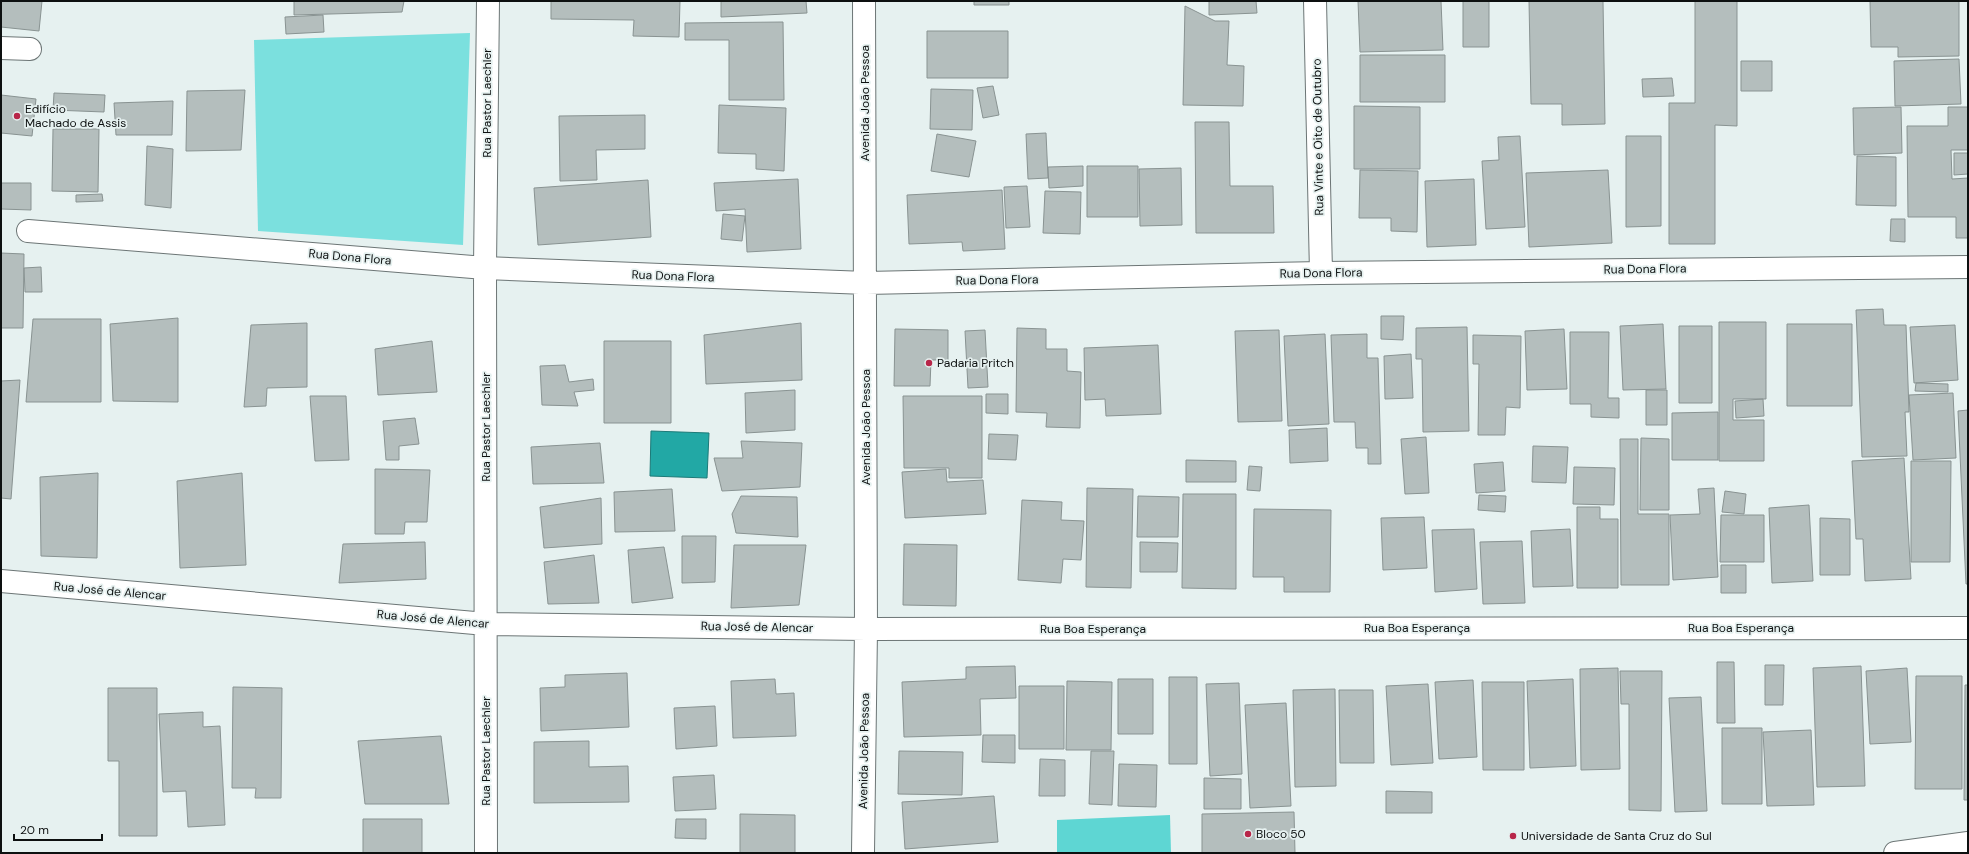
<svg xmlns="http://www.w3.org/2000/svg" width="1969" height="854" font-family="'DM Sans',sans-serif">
<rect width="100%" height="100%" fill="#e6f1f0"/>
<path fill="#7be0de" d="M470 33 463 245 258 231 254 40Z"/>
<path fill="#5ed6d3" d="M1170 815 1171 853H1057V820Z"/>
<path fill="#22a8a5" stroke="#1c7a78" d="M651 431 709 433 707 478 650 476Z"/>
<path fill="#b4bebd" stroke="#899392" d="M1 1H42L39 31 1 27Z
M294 1H404L402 12 294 15Z
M551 1H680L679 37 633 36 634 20 551 19Z
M721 1H806L807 13 721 17Z
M974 1H1009V5H974Z
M1209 1H1256L1257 13 1209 15Z
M1358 1H1441L1443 50 1360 52Z
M1463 1H1489V47H1463Z
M1529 1H1603L1605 124 1562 125V104H1531Z
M1695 1H1737V126L1715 125V244H1669V103H1695Z
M1870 1H1959V56L1898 57V47H1871Z
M1185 6 1215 21H1229L1227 65 1244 66 1243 106 1183 105Z
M323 15 324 32 286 34 285 17Z
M783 22 784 100H729V40H685V23Z
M927 31H1008V78H927Z
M1360 55H1445V102H1360Z
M1959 59 1961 104 1895 106 1894 61Z
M1741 61H1772V91H1741Z
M1672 78 1674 96 1643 97 1642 79Z
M993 86 999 115 983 118 977 88Z
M931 89 973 90 972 130 930 129Z
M245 90 241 150 186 151 187 91Z
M54 93 105 95 104 112 53 110Z
M1 95 36 99 32 136 1 133Z
M173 101 172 135H116L114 103Z
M719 105 786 108 784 171 756 169V154L718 153Z
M1354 106 1420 107V169H1354Z
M1901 107 1902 153 1854 155 1853 108Z
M1948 107H1968V150H1951L1952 179 1968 178V238H1956V217H1908L1907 126H1948Z
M645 115V149L596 150 597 180 560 181 559 116Z
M1195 122H1229L1230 186H1273L1274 233H1196Z
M53 129H99L98 192 52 191Z
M1046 133 1048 178 1028 179 1026 134Z
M937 134 976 141 969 177 931 171Z
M1520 136 1525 227 1486 229 1482 161 1499 160 1498 137Z
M1626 136H1661V226L1626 227Z
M147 146 173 149 171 208 145 205Z
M1954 153H1968V174L1954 175Z
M1857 156 1896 157V206L1856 205Z
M1083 166V186L1049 188 1048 167Z
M1087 166H1138V217H1087Z
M1181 168 1182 225 1140 226 1139 169Z
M1360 170 1418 171 1417 232 1391 231V218H1359Z
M1608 170 1612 243 1529 247 1526 173Z
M798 179 801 249 747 252 745 209 716 211 714 183Z
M1474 179 1476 245 1427 247 1425 181Z
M648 180 651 237 538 245 534 188Z
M1 183H31V210L1 209Z
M1027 186 1030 227 1006 228 1004 187Z
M1002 190 1005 249 963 251 962 242 909 244 907 195Z
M1045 191 1081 192 1080 234 1043 233Z
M102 194 103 201 76 202V195Z
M723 214 745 216 742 241 721 239Z
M1891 219H1905V242L1890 241Z
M1 253 24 254 23 328H1Z
M41 267 42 292H25L24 268Z
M1883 309 1884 325H1906L1909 412H1905L1907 456 1862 457 1856 310Z
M1381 316H1404L1403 340 1381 339Z
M178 318V402L113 401 110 324Z
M33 319H101V402H26Z
M1719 322H1766V399H1733V420H1764V461H1719Z
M307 323V387L267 388 266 406 244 407 251 325Z
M801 323 802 380 706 384 704 335Z
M1663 324 1666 389 1623 390 1620 326Z
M1787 324H1852V406H1787Z
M1955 325 1958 380 1914 383 1910 327Z
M1679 326H1712V403H1679Z
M1467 327 1469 431 1423 432 1422 359H1416V328Z
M1017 328 1046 329V349H1067V371L1081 372 1080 428 1046 427 1047 413 1016 412Z
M895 329 948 330V360H931L930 386H894Z
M1564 329 1567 389 1527 390 1525 331Z
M985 330 988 387 968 388 965 331Z
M1279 330 1282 421 1238 422 1235 331Z
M1570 332H1609L1608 398H1619V418L1591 417V404H1570Z
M1325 334 1329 424 1288 426 1284 336Z
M1367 334V358H1378L1381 464H1368V448H1356L1355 422H1334L1331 335Z
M1473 335 1521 336 1520 408 1506 407 1505 435H1478L1479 364H1473Z
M432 341 437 392 378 395 375 349Z
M604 341H671V423H604Z
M1158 345 1161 414 1106 416 1105 399 1085 400 1084 348Z
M1411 354 1413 398 1385 399 1384 356Z
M565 365 569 382 593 379 594 390 574 392 578 406 542 405 540 366Z
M20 380 11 499 1 498V381Z
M1916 383 1948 384V392L1915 391Z
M795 390V430L746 433 745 393Z
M1646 390H1667V425H1646Z
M1953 393 1956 458 1913 460 1909 395Z
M986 394H1008V414L986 413Z
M310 396H346L349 460 315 461Z
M903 396H982V478H949V468H904Z
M1763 399 1764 416 1736 418 1735 401Z
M1968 410V584H1966L1958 411Z
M1718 412V460H1672V413Z
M415 418 419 444 399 446V460H386L383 421Z
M1327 428 1328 461 1290 463 1289 430Z
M989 434 1018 435 1016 460 988 459Z
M1426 437 1429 493 1405 494 1401 439Z
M1641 438 1669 439V510H1640Z
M1620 439H1638V514H1669V585H1621Z
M741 441 802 443 800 487 722 491 714 458H743Z
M600 443 604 483 533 484 531 447Z
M1533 446 1568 447 1566 483 1532 482Z
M1904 458 1911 579 1865 581 1863 539H1856L1852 461Z
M1186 460 1236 461V482H1186Z
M1911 461H1951L1950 562H1911Z
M1503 462 1505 491 1476 493 1474 464Z
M1249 466 1262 467 1260 491 1247 490Z
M1574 467 1615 468 1614 505 1573 504Z
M375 469 430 470 427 522H405L404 534H375Z
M946 469 947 482 983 480 986 514 905 518 902 472Z
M98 473 97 558 41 556 40 477Z
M242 473 246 565 180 568 177 481Z
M1087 488 1133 489 1131 588 1086 587Z
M1714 488 1718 577 1673 580 1670 515 1700 514 1698 489Z
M672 489 675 531 615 532 614 492Z
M1725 491 1746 494 1744 514 1722 512Z
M1183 494H1236V589L1182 588Z
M1479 495 1506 496 1505 512 1478 510Z
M741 496 797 497 798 537 736 533 732 514Z
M1138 496 1179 497 1178 537H1137Z
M601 498 602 544 544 548 540 507Z
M1022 500 1062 502 1061 520 1084 521 1081 560 1063 559 1061 583 1018 580Z
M1809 505 1813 581 1772 583 1769 508Z
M1577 507H1600V519H1618V588H1577Z
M1254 509 1331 510 1330 592H1284V577H1253Z
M1721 515H1764V562H1720Z
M1424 517 1427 568 1383 570 1381 518Z
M1820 518 1850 519V575H1820Z
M1474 529 1477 589 1435 592 1432 530Z
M1570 529 1573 586 1533 587 1531 531Z
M682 536H716L715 582 682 583Z
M1522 541 1525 603 1483 604 1480 542Z
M425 542 426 579 339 583 343 544Z
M1140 542 1178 543 1177 572H1140Z
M904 544 957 545 956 606 903 605Z
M734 545H806L799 605 731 608Z
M664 547 673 598 632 603 628 550Z
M594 555 599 603 548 604 544 562Z
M1721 565H1746V593H1721Z
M1717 662H1734L1735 723H1717Z
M1765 665H1784L1783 705H1765Z
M1015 666 1016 698 980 699 981 735 904 737 902 682 966 679V667Z
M1861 666 1865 786 1817 787 1813 668Z
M1618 668 1620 769 1581 770 1580 669Z
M1907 668 1911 742 1870 744 1866 671Z
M1620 671H1662L1661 811 1629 810V704H1621Z
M627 673 629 727 541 731 540 688 565 687V675Z
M1916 676H1962V789H1915Z
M1169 677H1197V764H1169Z
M775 679 776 694 794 693 796 736 733 738 731 681Z
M1118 679H1153V734H1118Z
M1573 679 1576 766 1530 768 1527 681Z
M1473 680 1477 757 1439 759 1435 682Z
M1067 681 1112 682 1111 750H1066Z
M1482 682H1524V770H1483Z
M1239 683 1242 774 1210 776 1206 684Z
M1428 684 1433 763 1391 765 1386 686Z
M1965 685H1968V800H1964Z
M1019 686H1064V749H1019Z
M233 687 282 688 281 798H255L256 788H232Z
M108 688H157V836H119V761H108Z
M1335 689 1336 786 1295 787 1293 690Z
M1339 690H1373L1374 763H1340Z
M1701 697 1707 811 1675 812 1669 698Z
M1286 703 1291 806 1250 808 1245 705Z
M715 706 717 746 676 749 674 708Z
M203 712V727L220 726 225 825 188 827 186 791 163 792 159 714Z
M1722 728H1762V804H1722Z
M1811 730 1814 805 1767 806 1763 732Z
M983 735H1015V763L982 762Z
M441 736 449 804H365L358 741Z
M589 741V767L628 766 629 802 534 803V742Z
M899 751 963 752 962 795 898 794Z
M1091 751H1114L1112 805 1089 804Z
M1040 759 1065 760V796H1039Z
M1119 764 1157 765 1156 807 1118 806Z
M714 775 716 809 675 811 673 777Z
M1204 778 1241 779V809H1204Z
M1386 791 1432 792V813H1386Z
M994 796 998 842 905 849 902 802Z
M1294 812 1295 853H1202V814Z
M740 814 795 815V853H740Z
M363 819H422V853H363Z
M676 819H706V839L675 838Z"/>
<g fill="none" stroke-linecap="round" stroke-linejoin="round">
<g stroke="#6c7575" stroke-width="24">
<path id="minor" d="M1315 1 1321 273
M1 48 30 49
M28 231 485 268 866 283 1321 273 1968 267
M1 581 486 624 866 629 1968 628
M486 853 485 268 488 1
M863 853 866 629 864 1
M1895 853 1968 843"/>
</g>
<use href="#minor" stroke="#fff" stroke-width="22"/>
</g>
<g fill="#b82649" stroke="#e6f1f0" stroke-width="1.5">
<circle cx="17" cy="116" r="4"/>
<circle cx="929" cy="363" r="4"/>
<circle cx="1248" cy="834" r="4"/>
<circle cx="1513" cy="836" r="4"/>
</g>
<g text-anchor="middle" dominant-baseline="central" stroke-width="3.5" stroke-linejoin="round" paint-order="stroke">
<g font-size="12" fill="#0d1010" stroke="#e6f1f0">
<text transform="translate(487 103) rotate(-90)">Rua Pastor Laechler</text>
<text transform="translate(865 103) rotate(-90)">Avenida João Pessoa</text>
<text transform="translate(1318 137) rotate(-91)">Rua Vinte e Oito de Outubro</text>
<text transform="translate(350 257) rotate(5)">Rua Dona Flora</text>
<text transform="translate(1645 269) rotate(-1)">Rua Dona Flora</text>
<text transform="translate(1321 273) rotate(-1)">Rua Dona Flora</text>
<text transform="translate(673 276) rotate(2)">Rua Dona Flora</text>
<text transform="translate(997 280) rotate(-1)">Rua Dona Flora</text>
<text transform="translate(486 427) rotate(-90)">Rua Pastor Laechler</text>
<text transform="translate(866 427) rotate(-90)">Avenida João Pessoa</text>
<text transform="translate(110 591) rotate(5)">Rua José de Alencar</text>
<text transform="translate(433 619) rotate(5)">Rua José de Alencar</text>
<text transform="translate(757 627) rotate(1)">Rua José de Alencar</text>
<text x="1417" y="628">Rua Boa Esperança</text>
<text x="1741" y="628">Rua Boa Esperança</text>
<text x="1093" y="629">Rua Boa Esperança</text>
<text transform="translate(486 751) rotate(-90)">Rua Pastor Laechler</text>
<text transform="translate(864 751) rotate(-89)">Avenida João Pessoa</text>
</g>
<g font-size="12" fill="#0d1010" stroke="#e6f1f0" text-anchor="start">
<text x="25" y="109">Edifício<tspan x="25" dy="14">Machado de Assis</tspan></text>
<text x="937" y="363">Padaria Pritch</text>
<text x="1256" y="834">Bloco 50</text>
<text x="1521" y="836">Universidade de Santa Cruz do Sul</text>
</g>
</g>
<rect width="1969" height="854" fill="none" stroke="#0d1010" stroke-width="4"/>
<path d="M14 834v6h88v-6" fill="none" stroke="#0d1010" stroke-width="2"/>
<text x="20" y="834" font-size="12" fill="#0d1010" stroke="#e6f1f0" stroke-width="3" paint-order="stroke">20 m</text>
</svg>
